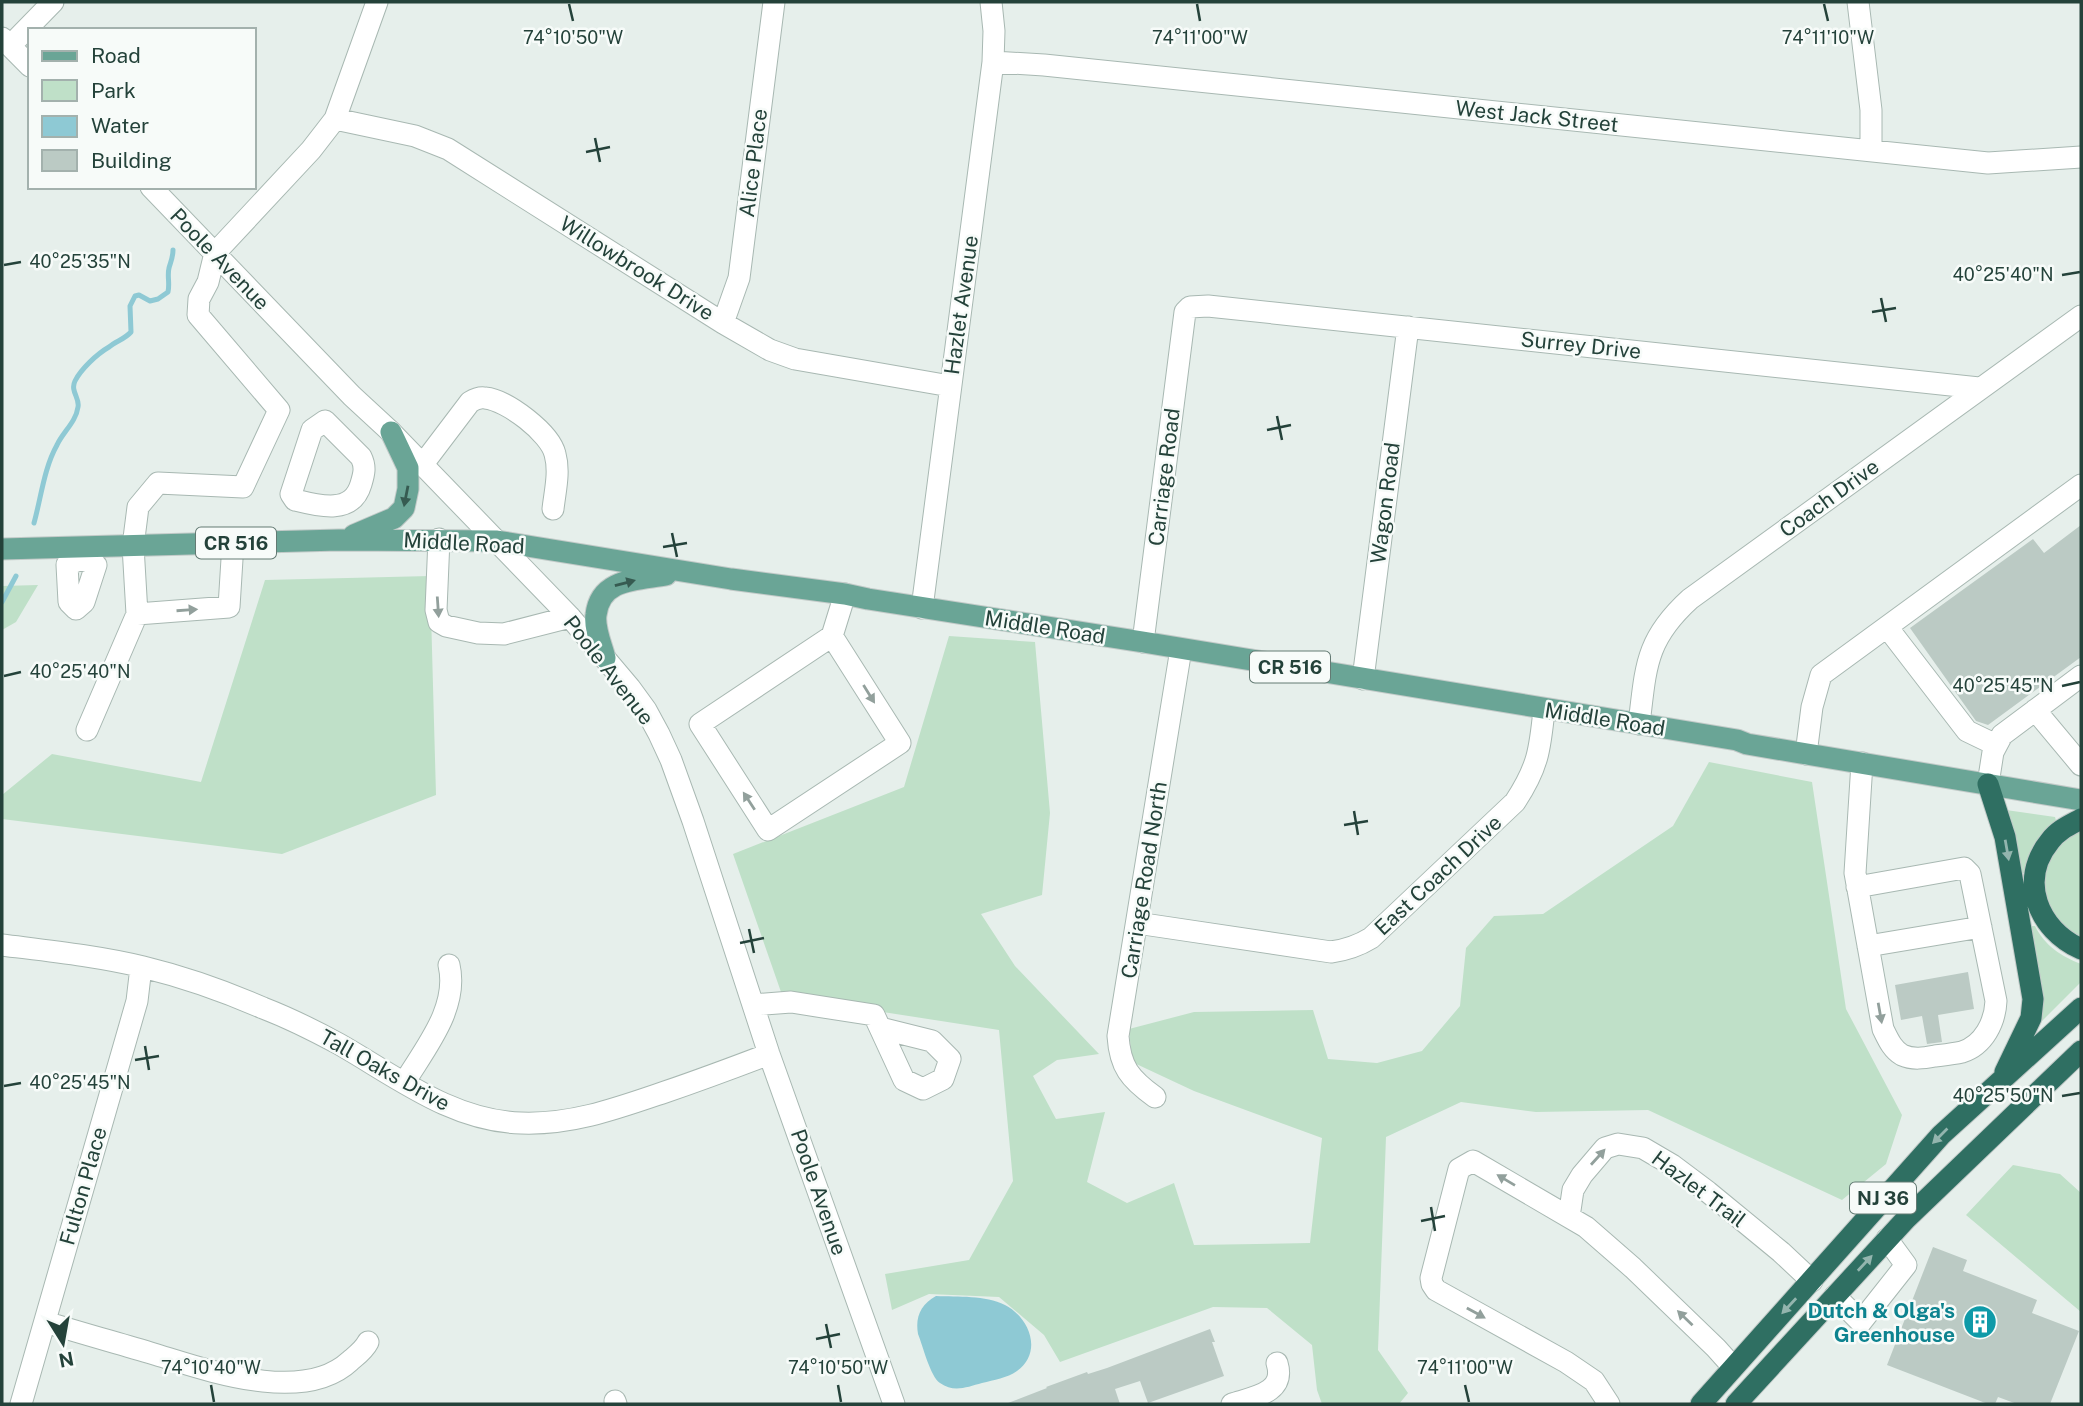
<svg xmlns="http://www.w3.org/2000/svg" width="2083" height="1406" font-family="'Public Sans',sans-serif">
<rect width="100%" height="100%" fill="#e6efeb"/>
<path fill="#bfe0c8" d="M430 576 436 795 282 854 2 819V795L52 754 201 782 265 580Z
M38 585 16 622 2 630V586Z
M949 636 1035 642 1050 813 1042 895 981 914 1015 966 1099 1054 1057 1060 1033 1076 1056 1119 1105 1112 1087 1182 1127 1203 1174 1183 1194 1245 1310 1243 1322 1138 1194 1091 1132 1062 1129 1029 1194 1012 1313 1010 1328 1059 1377 1063 1422 1051 1460 1006 1466 948 1494 916 1543 914 1673 826 1709 762 1812 782 1846 1009 1902 1115 1886 1164 1842 1200 1648 1110 1536 1112 1461 1102 1386 1137 1378 1350 1408 1393 1399 1404H1322L1317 1390 1312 1345 1267 1308 1213 1307 1060 1362 1044 1335 999 1297 929 1294 892 1310 885 1274 969 1260 1013 1181 999 1030 870 1010 781 992 733 854 904 787Z
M2006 810 2055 817 2057 824C2037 838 2027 848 2026 873H2021L2018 851Z
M2081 831V940C2073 934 2062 928 2054 920 2051 916 2049 910 2047 905 2035 874 2053 845 2081 831Z
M2030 926H2035C2045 946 2061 956 2081 964V982L2040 1023Z
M2013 1165 2060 1174 2081 1193V1312L1966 1215Z"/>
<path fill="#8ec9d4" d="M936 1296C958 1297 985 1295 1005 1305 1030 1318 1043 1352 1017 1371 1007 1378 994 1380 982 1383 967 1387 954 1393 940 1383 930 1376 923 1346 918 1334 915 1317 921 1304 936 1296Z"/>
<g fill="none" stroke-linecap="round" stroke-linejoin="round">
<path stroke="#8ec9d4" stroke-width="5" d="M34 523C41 498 44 468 57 445 63 432 76 422 78 407 80 398 70 391 75 381 81 369 97 354 109 347 116 341 125 339 131 332L130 306 135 296 139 295 150 301 158 299 168 292C170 283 167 276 169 268 171 261 173 257 173 250
M2 602 16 576"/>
</g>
<path fill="#bbcac4" d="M2081 525V657L1988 725 1976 721 1910 628 2033 539 2044 553Z
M1968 972 1974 1009 1938 1015 1942 1042 1927 1044 1922 1016 1901 1020 1895 985Z
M1933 1247 1967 1260 1963 1271 2037 1300 2032 1313 2079 1331 2050 1404H2017L1998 1397 1995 1404H1988L1887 1365Z
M1210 1329 1215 1342H1212L1224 1376 1148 1403 1140 1381 1115 1389 1120 1404H1008V1403L1047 1388 1046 1387 1087 1372 1088 1374 1107 1368Z"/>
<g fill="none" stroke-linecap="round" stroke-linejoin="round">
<g stroke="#a8b8b2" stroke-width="23">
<path id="minor" d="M1858 2 1871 110V150
M2 38 30 66
M10 46 53 2
M993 62 1044 65 1988 163 2081 157
M335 119 415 136 448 149 723 323 770 350 795 359 950 386
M151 187 352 396 391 432 570 617 630 688 646 710 659 734 671 760 693 821 769 1054 894 1404
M723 323 739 278 774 2
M325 421 361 457C366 467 364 474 361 484 352 515 319 506 295 500L291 494 312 430Z
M423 464 470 402C475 399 479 397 485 398 507 400 550 433 555 454 560 472 555 491 553 509
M439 539 436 610 439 622 446 626 478 633 504 634 570 617
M233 543 229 607 137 614 133 546 138 507 158 483 243 487 279 410 198 315 199 299 208 282 215 253 311 150 335 119 377 2
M81 559 96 565 84 602 76 609 69 602 67 565Z
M922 608 993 62 994 31 991 2
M1887 627 1967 731 1996 745
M832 636 900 743 768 830 700 724 832 636 845 594
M1143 642 1185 312 1190 307 1208 306 1979 388
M1363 679 1408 327
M2035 710 2081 765
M1639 724C1646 667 1645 640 1690 599L2081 316
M87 730 137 614
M1806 754 1812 707 1821 675 2081 485
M1988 784 1993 752 2002 735 2081 676
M1857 887 1964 868 1970 874 1996 1001C1995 1022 1984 1045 1962 1052 1953 1054 1943 1055 1935 1056 1924 1058 1913 1060 1902 1055 1892 1049 1888 1039 1883 1029L1855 873 1862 763
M1137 923 1331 952C1346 950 1358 946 1371 938L1515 802C1538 767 1540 750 1544 710
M2 945C49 951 97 956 143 967 184 977 224 991 263 1008 289 1018 315 1031 339 1044 397 1077 452 1121 521 1123 572 1125 618 1108 665 1092 700 1080 735 1067 769 1054
M1868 946 1981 927
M753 1005 791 1002 874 1015 904 1080 923 1089 943 1079 950 1059 932 1041 880 1028
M404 1083C425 1048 459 1008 449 965
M1155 1097C1130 1079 1120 1067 1118 1036L1181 649
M1569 1217 1573 1190 1582 1175 1605 1148 1618 1144 1643 1148 1672 1165 1708 1192 1781 1252 1812 1281
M1835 1296 1861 1322 1906 1265 1887 1239
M45 1322C81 1333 117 1343 154 1354 207 1370 303 1405 350 1361 357 1355 364 1350 368 1342
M615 1401 616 1404
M21 1404 137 1001 141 967
M1232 1404C1254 1397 1286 1393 1277 1363
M1609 1404 1594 1381 1566 1362 1436 1290 1432 1284 1431 1278 1459 1169 1473 1161 1586 1227 1633 1268 1716 1348 1733 1367"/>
</g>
<g stroke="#c2cac8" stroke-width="23">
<path id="major" d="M354 535 394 518 404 508 408 489V468L391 432
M2 549 339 540 497 541 731 579 845 594 868 599 1143 642 1737 740 1747 744 2081 800
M605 658C602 646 594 628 596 615 600 578 637 580 666 575"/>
</g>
<g stroke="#c2cac8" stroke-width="23">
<path id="highway" d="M1988 784 2005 837 2033 999 2031 1018 2005 1072
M2081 819C2070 825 2058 830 2050 841 2018 880 2038 930 2081 949
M1701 1404 1941 1135 2081 1008
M1736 1404 1906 1219 2081 1051"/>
</g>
<use href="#minor" stroke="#fff" stroke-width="21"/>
<use href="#major" stroke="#6aa596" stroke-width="21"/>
<use href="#highway" stroke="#2f6f62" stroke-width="21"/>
</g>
<defs><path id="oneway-solid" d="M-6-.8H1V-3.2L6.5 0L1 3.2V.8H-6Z" transform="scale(1.75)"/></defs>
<g fill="#365b51">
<use href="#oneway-solid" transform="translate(406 496) rotate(101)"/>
<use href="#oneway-solid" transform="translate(625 583) rotate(-15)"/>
</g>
<g fill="#92a09c">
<use href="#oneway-solid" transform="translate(438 607) rotate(86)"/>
<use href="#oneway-solid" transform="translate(187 610) rotate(-4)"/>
<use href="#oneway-solid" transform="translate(869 694) rotate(58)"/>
<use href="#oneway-solid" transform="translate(749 801) rotate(-123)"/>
<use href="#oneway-solid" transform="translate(1880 1013) rotate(80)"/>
<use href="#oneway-solid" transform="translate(1598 1157) rotate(-48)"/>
<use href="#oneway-solid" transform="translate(1506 1180) rotate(-149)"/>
<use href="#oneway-solid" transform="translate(1476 1313) rotate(29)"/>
<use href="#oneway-solid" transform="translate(1685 1318) rotate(-136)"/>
</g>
<g fill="#93b5ae">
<use href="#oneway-solid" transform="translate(2007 850) rotate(80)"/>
<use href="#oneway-solid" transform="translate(1940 1136) rotate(135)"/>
<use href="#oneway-solid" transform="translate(1865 1263) rotate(-47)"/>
<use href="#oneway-solid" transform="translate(1789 1306) rotate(133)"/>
</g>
<path fill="none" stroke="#24423a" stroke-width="2.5" d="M569 4 573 21M1197 4 1200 21M1824 4 1828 21M595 138 600 162M586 152 610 147M4 265 21 262M2062 275 2080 272M1881 298 1886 322M1872 312 1896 308M1277 416 1282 440M1267 430 1291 425M672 533 677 557M663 547 687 543M4 676 21 672M2062 686 2080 682M1354 811 1358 835M1344 825 1368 821M749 929 754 953M740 943 764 938M145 1046 149 1070M135 1060 159 1056M4 1086 21 1083M2062 1096 2080 1093M1431 1207 1435 1231M1421 1221 1445 1216M826 1324 831 1348M816 1339 840 1334M211 1385 214 1402M838 1385 841 1402M1465 1385 1469 1402"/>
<defs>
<g id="building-disc" transform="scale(1.75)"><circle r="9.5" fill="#0f9aa8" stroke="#f7fbf9"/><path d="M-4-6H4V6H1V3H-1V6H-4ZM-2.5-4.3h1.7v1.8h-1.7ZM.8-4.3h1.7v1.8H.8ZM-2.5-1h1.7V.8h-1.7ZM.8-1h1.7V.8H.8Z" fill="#fff"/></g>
</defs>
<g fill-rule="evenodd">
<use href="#building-disc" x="1980" y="1322"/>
</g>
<g text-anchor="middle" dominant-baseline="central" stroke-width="5" stroke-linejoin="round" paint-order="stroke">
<g fill="#f7fbf9" stroke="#637a73" stroke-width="2">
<rect x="196" y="527.5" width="80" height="31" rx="5"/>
<rect x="1250" y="651.5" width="80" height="31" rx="5"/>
<rect x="1850" y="1182.5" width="66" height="31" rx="5"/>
</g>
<g font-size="19" font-weight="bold" fill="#24423a">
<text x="236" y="543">CR 516</text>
<text x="1290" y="667">CR 516</text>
<text x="1883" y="1198">NJ 36</text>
</g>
<g font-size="21" fill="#24423a" stroke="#f7fbf9">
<text transform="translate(1537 116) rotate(6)">West Jack Street</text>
<text transform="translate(753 163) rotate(-83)">Alice Place</text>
<text transform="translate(220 259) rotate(46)">Poole Avenue</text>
<text transform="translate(637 268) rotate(32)">Willowbrook Drive</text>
<text transform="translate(961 305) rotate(-82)">Hazlet Avenue</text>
<text transform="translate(1581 345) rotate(6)">Surrey Drive</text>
<text transform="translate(1164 477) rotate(-83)">Carriage Road</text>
<text transform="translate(1829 498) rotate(-36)">Coach Drive</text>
<text transform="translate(1385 503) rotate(-83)">Wagon Road</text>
<text transform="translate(464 543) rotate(3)">Middle Road</text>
<text transform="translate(1045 627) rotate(9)">Middle Road</text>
<text transform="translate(609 670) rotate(52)">Poole Avenue</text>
<text transform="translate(1605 719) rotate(9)">Middle Road</text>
<text transform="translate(1438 875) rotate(-43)">East Coach Drive</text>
<text transform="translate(1144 880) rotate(-81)">Carriage Road North</text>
<text transform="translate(385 1070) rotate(29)">Tall Oaks Drive</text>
<text transform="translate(83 1186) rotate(-74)">Fulton Place</text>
<text transform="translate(1699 1189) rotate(37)">Hazlet Trail</text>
<text transform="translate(819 1192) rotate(71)">Poole Avenue</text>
</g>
<g font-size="21" font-weight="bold" fill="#0d838f" stroke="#f7fbf9" text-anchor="end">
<text x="1955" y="1310">Dutch &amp; Olga's<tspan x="1955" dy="24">Greenhouse</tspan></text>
</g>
</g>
<g font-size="18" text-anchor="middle" fill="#24423a" stroke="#f7fbf9" stroke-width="5" stroke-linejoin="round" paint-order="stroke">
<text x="573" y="44">74°10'50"W</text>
<text x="1200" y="44">74°11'00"W</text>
<text x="1828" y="44">74°11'10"W</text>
<text x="80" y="268">40°25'35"N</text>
<text x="2003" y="281">40°25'40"N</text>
<text x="80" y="678">40°25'40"N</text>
<text x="2003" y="692">40°25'45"N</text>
<text x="80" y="1089">40°25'45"N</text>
<text x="2003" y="1102">40°25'50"N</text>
<text x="211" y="1374">74°10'40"W</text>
<text x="838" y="1374">74°10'50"W</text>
<text x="1465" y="1374">74°11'00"W</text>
</g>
<rect width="2083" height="1406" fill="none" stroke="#24423a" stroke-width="7"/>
<rect x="28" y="28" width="228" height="161" fill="#f7fbf9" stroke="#a3b1ad" stroke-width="2"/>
<rect x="42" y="51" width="35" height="10" fill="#6aa596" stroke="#a3b1ad" stroke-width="2"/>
<text x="91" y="63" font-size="21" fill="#24423a">Road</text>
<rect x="42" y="80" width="35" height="21" fill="#bfe0c8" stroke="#a3b1ad" stroke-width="2"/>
<text x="91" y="98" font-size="21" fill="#24423a">Park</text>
<rect x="42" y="116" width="35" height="21" fill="#8ec9d4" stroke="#a3b1ad" stroke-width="2"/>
<text x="91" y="133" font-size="21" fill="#24423a">Water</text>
<rect x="42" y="150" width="35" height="21" fill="#bbcac4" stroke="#a3b1ad" stroke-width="2"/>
<text x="91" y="168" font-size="21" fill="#24423a">Building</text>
<g transform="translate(63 1343) rotate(169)" stroke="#f7fbf9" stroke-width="5" paint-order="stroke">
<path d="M0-5L12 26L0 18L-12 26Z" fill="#24423a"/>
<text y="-10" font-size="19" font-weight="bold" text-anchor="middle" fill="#24423a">N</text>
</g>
</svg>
